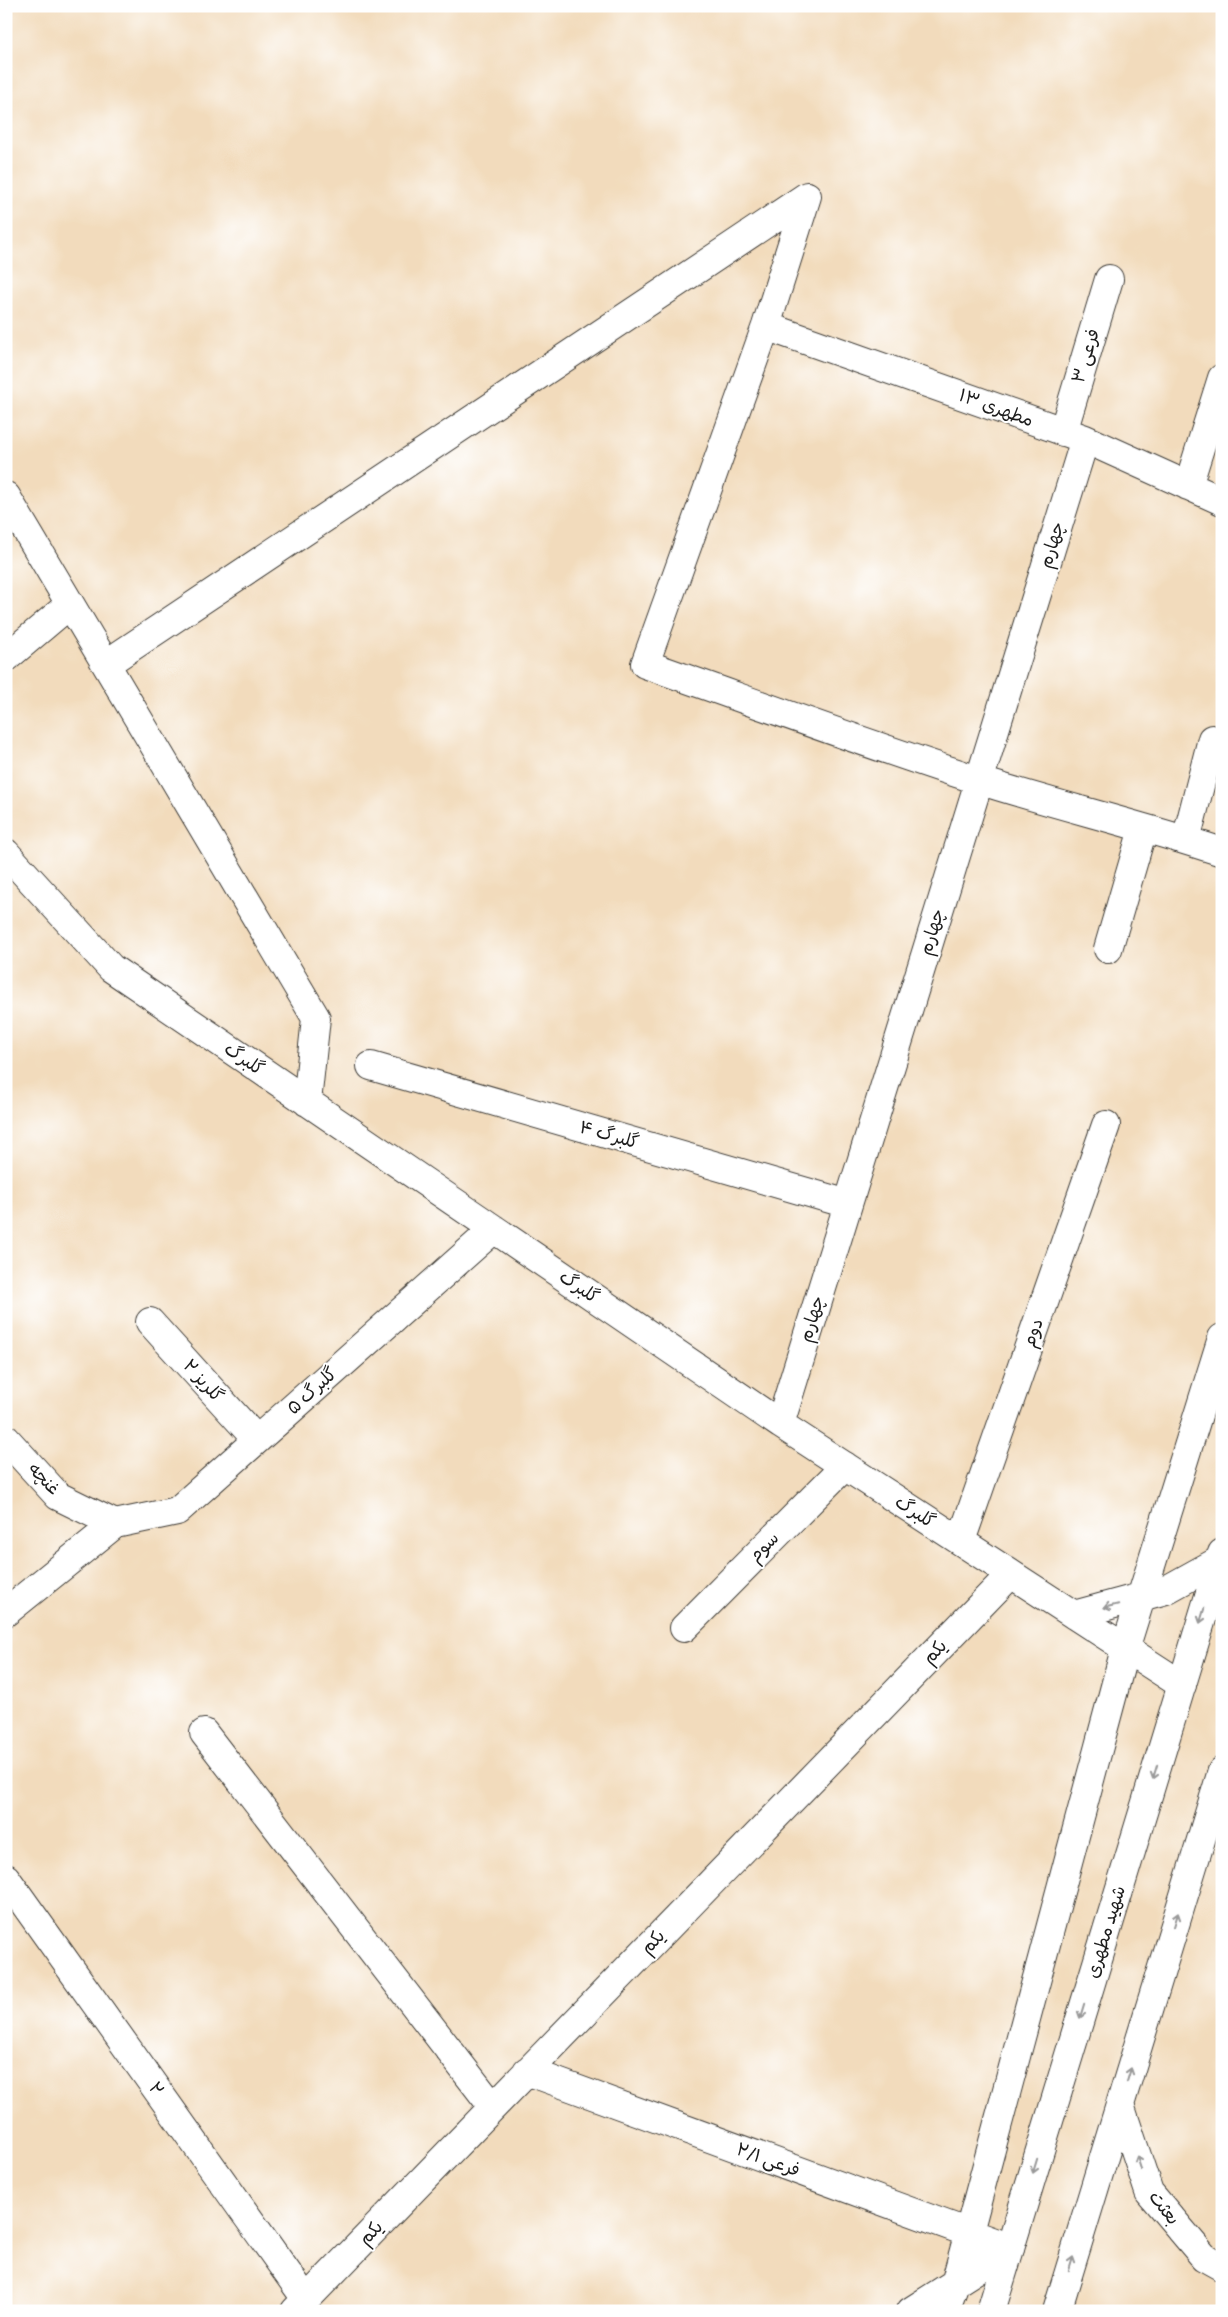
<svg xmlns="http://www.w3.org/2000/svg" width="1228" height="2317" font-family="Pangolin,'Playpen Sans Arabic',sans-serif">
<rect width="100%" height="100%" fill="#fff"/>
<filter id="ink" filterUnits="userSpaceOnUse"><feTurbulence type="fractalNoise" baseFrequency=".02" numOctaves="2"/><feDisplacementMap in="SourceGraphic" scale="10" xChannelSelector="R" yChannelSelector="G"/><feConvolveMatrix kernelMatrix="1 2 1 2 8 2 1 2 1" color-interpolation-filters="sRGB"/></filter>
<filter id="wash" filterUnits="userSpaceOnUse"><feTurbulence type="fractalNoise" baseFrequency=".0096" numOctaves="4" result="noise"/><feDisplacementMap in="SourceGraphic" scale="20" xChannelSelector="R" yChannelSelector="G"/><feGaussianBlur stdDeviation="1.12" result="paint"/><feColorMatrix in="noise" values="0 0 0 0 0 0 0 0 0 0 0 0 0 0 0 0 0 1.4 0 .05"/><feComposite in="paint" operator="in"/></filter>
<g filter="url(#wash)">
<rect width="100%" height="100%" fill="#f2dbbc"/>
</g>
<g filter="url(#ink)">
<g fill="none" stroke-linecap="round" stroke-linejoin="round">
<g stroke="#3c3934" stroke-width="30">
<path id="street" d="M807 196 766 326 645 664C756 703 866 744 978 780 1059 806 1142 825 1222 852
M766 326 1085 439 1222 501
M1063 432 1109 279
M1188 486 1222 378
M6 496 316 1018 307 1102
M6 658 70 604
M106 664 807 196
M1186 840 1212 739
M6 853 111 968 780 1424 1182 1685
M1108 949 1143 829
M371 1066 848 1204
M150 1322 257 1440
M780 1424 1085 439
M6 1439 58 1496 115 1524
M961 1541 1106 1125
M6 1612 115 1524 177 1511 494 1229
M1074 1615 1166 1590 1220 1560
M684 1628 845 1466
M204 1733 493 2107
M6 1878 306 2299
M527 2071 1010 2248
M295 2311 1011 1574
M911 2311 1010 2248
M945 2311 955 2284 1125 1649 1222 1338"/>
</g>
<g stroke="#3c3934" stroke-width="30">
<path id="secondary" d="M1120 2105 1149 2192 1204 2257 1222 2267
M991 2311 1222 1553
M1057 2311 1222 1771"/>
</g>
<use href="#street" stroke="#fff" stroke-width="28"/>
<use href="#secondary" stroke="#fff" stroke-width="28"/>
</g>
<defs><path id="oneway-shaft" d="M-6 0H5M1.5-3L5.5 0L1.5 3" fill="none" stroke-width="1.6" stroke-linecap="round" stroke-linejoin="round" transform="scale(1.25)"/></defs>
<g stroke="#999">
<use href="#oneway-shaft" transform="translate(1111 1606) rotate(166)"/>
<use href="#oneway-shaft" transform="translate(1202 1616) rotate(107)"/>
<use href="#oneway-shaft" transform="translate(1155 1772) rotate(107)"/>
<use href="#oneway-shaft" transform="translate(1176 1920) rotate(-73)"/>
<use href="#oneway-shaft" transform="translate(1082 2011) rotate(107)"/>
<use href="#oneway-shaft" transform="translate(1129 2075) rotate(-73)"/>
<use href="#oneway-shaft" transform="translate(1139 2163) rotate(-108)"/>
<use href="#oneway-shaft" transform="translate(1035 2166) rotate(107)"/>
<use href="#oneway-shaft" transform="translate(1071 2264) rotate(-73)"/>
</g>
</g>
<g text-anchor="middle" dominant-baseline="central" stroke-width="4" stroke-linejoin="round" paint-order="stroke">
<g font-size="18" fill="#1c1c1c" stroke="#fff">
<text transform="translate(1086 356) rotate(-73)">فرعی ۳</text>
<text transform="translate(996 408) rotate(20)">مطهری ۱۳</text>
<text transform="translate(1052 545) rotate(-73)">چهارم</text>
<text transform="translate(932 932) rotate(-73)">چهارم</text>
<text transform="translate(244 1059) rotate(34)">گلبرگ</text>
<text transform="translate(609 1135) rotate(16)">گلبرگ ۴</text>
<text transform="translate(579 1287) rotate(34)">گلبرگ</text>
<text transform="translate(812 1319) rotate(-73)">چهارم</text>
<text transform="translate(1033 1333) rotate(-71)">دوم</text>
<text transform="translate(203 1381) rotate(48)">گلریز ۲</text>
<text transform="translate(312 1391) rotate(-42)">گلبرگ ۵</text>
<text transform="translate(44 1479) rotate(46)">غنچه</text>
<text transform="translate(915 1512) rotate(33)">گلبرگ</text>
<text transform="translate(764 1547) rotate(-45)">سوم</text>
<text transform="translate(935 1652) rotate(-46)">یکم</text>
<text transform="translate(1106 1932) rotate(-73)">شهید مطهری</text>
<text transform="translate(653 1942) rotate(-46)">یکم</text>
<text transform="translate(156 2089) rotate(55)">۲</text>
<text transform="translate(768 2160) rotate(20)">فرعی ۲/۱</text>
<text transform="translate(1164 2208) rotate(52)">بعثت</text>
<text transform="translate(371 2233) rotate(-46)">یکم</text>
</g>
</g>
<rect width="1228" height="2317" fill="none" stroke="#fff" stroke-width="25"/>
</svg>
